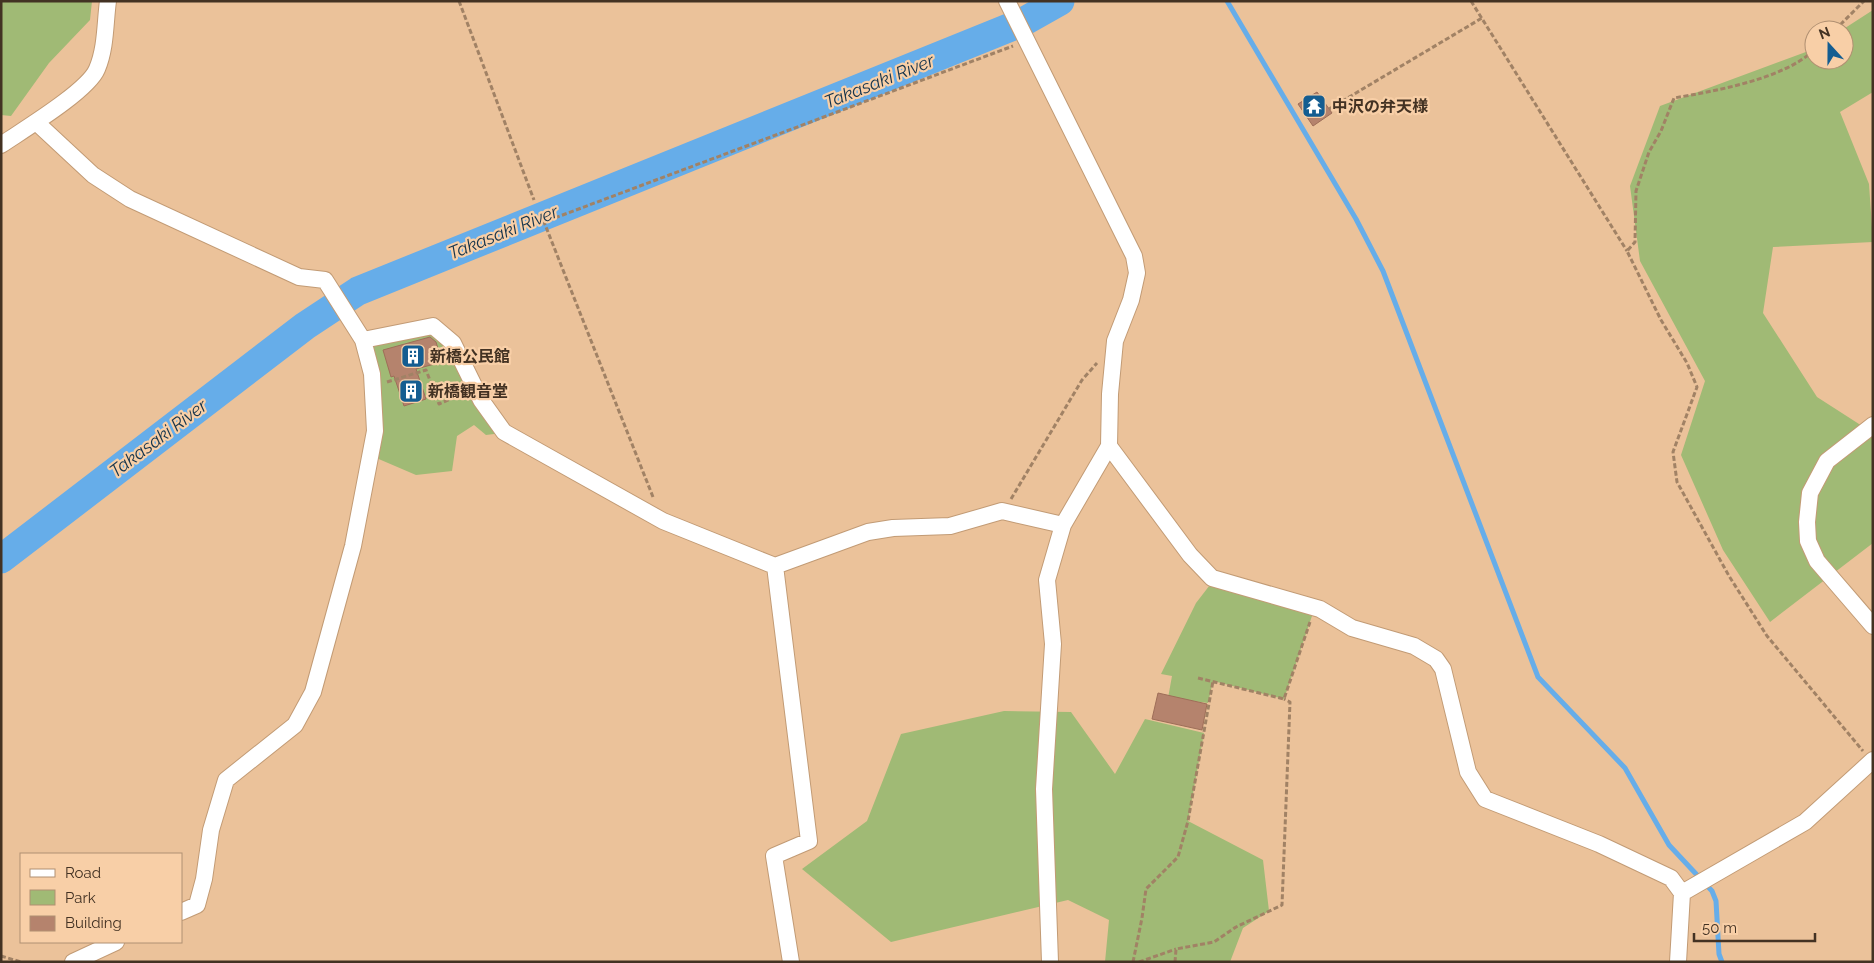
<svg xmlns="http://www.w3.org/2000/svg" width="1874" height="963" font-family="Raleway,'Noto Sans JP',sans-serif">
<rect width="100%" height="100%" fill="#ebc29a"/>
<path fill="#a0ba75" d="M1 1H92L90 20 49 63 11 116 1 115Z
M1873 10V92L1840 112 1869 184 1873 242 1773 247 1763 313 1817 397 1873 433V543L1770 622 1723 550 1681 455 1705 381 1640 261 1630 186 1660 106 1814 49V60H1844V30H1842Z
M432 329 450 344 502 433 486 435 474 425 457 436 452 471 416 475 374 457 367 342Z
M1213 581 1315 607 1284 699 1213 681 1208 703 1168 698 1172 676 1161 674 1196 603Z
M1004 711 1071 712 1115 774 1145 719 1204 733 1188 821 1263 860 1269 911 1243 928 1230 962H1105L1109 920 1068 900 891 942 802 869 867 821 901 734Z"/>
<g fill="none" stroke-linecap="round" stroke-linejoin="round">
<path stroke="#66ade9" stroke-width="5" d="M1227 1 1356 219 1383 271 1538 677 1625 768 1669 845 1712 891 1716 901 1719 954 1722 962"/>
<path stroke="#66ade9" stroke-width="29" d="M1 559 305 326 358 291 1021 23 1060 1"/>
</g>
<path fill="#b5836d" stroke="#9e6e58" d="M1317 92 1332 113 1313 126 1298 104Z
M430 337 436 342 442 362 416 369 426 399 404 406 394 376 391 377 383 350Z
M1158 693 1207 704 1202 730 1152 719Z"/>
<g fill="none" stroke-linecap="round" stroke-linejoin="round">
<g stroke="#c29b75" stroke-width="18">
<path id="minor" d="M1007 1 1134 256 1137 273 1131 300 1115 341 1110 394 1109 446 1063 525 1047 580 1053 644 1044 789 1050 962
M36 122 93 175 130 199 299 277 325 280 363 340 372 374 375 431 353 546 313 692 295 725 226 780 211 830 204 879 197 905 181 912
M1 145C23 130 88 91 97 69 106 48 105 23 108 1
M363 340 433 326 453 343 481 400 504 432 663 521 775 566 868 532 893 528 950 526 1002 511 1063 525
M1873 425 1827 461 1810 493 1807 522 1808 541 1817 561 1873 626
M1109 446 1190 555 1212 578 1320 609 1352 628 1414 646 1436 659 1443 669 1468 772 1485 799 1599 844 1671 878 1682 893 1678 962
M775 566 809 841 774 856 791 962
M1682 893 1805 822 1873 760
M73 962 116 942"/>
</g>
<path stroke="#a18265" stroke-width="3" stroke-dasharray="5 2.5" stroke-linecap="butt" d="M459 1 534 200
M1471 1 1627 251
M1835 30 1864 1
M1814 50C1784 79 1715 91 1674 98L1661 131 1649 152 1636 191 1635 242 1627 251 1661 320 1687 363 1697 387 1673 452 1677 482 1729 576 1767 636 1863 751
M1329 109 1482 18
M387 382 426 370 439 404 460 395
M653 497 544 222 1013 46
M1011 499 1082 380 1097 363
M1198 678 1284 699 1310 622
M1 956 21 962
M1133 962 1142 918 1146 889 1178 857 1188 821 1213 681
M1139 962 1176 949
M1175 962 1176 949 1214 942 1236 927 1282 905 1290 702 1284 699"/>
<use href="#minor" stroke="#fff" stroke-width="16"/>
</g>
<defs>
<g id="temple-square" transform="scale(1.25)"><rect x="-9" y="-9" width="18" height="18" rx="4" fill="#145d91" stroke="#f8cfa7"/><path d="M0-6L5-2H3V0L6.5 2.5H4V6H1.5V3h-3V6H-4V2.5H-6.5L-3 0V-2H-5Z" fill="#fff"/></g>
<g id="building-square" transform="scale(1.25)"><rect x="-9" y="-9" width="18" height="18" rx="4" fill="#145d91" stroke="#f8cfa7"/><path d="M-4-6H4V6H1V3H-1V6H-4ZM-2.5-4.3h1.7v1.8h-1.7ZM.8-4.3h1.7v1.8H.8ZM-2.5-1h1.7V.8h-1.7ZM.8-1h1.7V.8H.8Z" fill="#fff"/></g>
</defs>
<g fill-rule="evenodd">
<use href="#temple-square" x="1314" y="106"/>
<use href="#building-square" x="413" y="356"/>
<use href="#building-square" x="411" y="391"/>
</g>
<g text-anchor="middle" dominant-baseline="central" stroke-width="4.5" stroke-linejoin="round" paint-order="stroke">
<g font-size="16" font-weight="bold" fill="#433223" stroke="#f8cfa7" text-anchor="start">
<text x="1332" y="106">中沢の弁天様</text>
<text x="430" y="356">新橋公民館</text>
<text x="428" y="391">新橋観音堂</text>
</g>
<g font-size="18" font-style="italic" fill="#15344c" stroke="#f8cfa7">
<text transform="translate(879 81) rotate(-22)">Takasaki River</text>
<text transform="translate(503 232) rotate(-22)">Takasaki River</text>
<text transform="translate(158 438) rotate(-37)">Takasaki River</text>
</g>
</g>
<rect width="1874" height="963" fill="none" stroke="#433223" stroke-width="5"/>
<rect x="20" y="853" width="162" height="90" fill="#f8cfa7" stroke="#b09072"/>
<rect x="30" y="869" width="25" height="8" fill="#ffffff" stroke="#b09072"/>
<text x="65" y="878" font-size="15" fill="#433223">Road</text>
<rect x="30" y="890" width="25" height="15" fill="#a0ba75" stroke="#b09072"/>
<text x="65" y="903" font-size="15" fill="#433223">Park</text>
<rect x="30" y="916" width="25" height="15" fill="#b5836d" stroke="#b09072"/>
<text x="65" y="928" font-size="15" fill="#433223">Building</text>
<g transform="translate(1829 45) rotate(339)"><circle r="24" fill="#f8cfa7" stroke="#b09072"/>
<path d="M0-4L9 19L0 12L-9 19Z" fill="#145d91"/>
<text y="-8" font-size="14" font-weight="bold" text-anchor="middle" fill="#433223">N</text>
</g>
<path d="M1694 933v8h121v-8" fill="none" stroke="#433223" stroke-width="2.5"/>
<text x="1702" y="933" font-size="15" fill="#433223" stroke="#f8cfa7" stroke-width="4" paint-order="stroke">50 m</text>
</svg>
